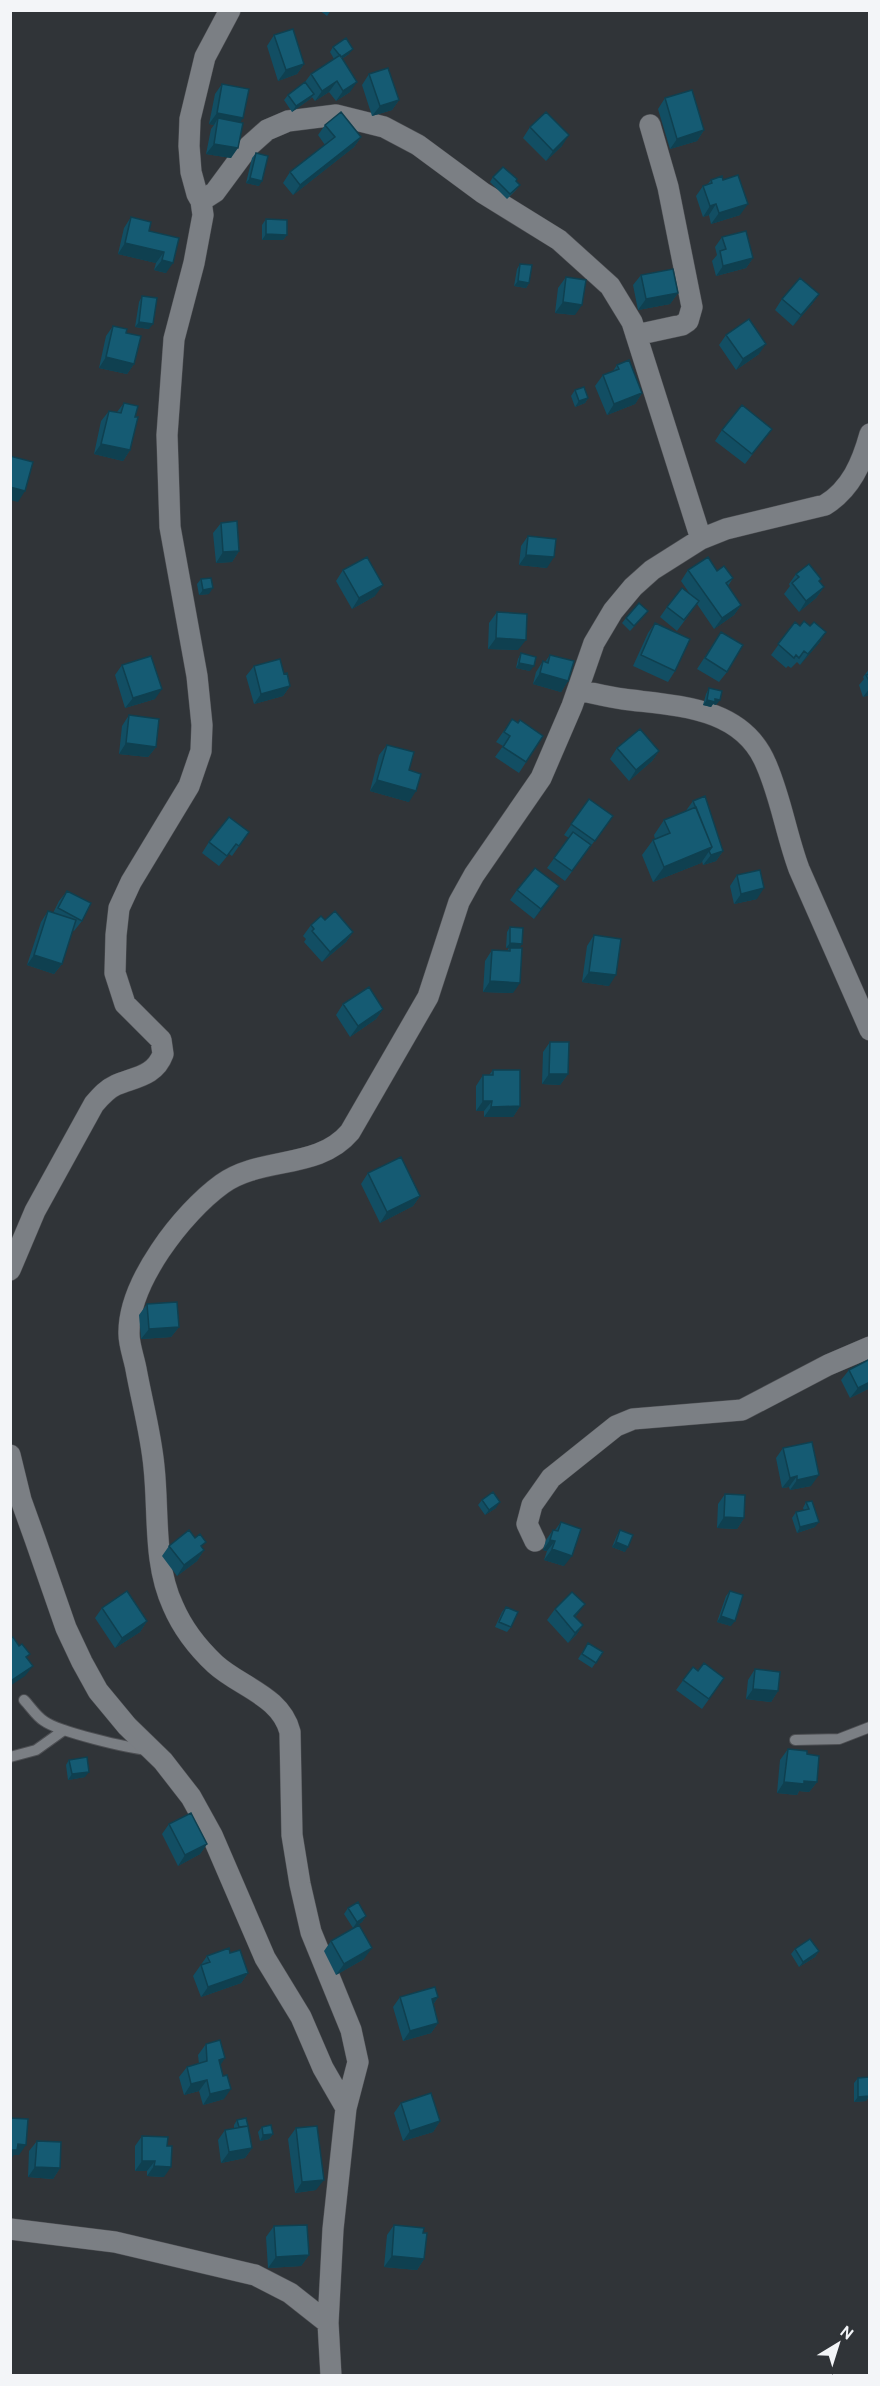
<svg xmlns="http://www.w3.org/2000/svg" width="880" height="2386" font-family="Cabin,sans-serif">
<rect width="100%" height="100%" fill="#303438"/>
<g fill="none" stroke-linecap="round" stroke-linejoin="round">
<g stroke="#4d4f53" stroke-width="12">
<path id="lane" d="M24 1700C30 1706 36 1716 44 1721 59 1732 128 1748 148 1750
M795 1740 839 1739 870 1727
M10 1757 36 1750 64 1730"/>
</g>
<g stroke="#4d4f53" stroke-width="22">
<path id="street" d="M201 201 215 192 249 146 267 130 288 121 336 115 384 127 418 145 483 193 559 240 610 286 632 322 701 539
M636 335 682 325 688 321 692 307 668 187 650 125
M578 690C593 693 608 697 623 699 676 706 742 706 766 764 781 798 786 834 799 869L870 1030
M10 1270 35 1211 94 1104C101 1096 107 1089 116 1085 135 1077 155 1076 163 1054L161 1040 125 1004 115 973 116 935 119 908 131 882 189 786 201 751 202 725 197 676 170 527 167 435 174 339 194 263 203 215 201 201 197 194 191 172 189 146 190 119 205 57 230 10
M10 1455 21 1500 35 1539 66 1628 82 1662 98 1691 127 1726 163 1761 191 1797 212 1835 265 1958 301 2017 323 2068 346 2108
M535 1541 527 1524 532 1505 551 1478 616 1426 633 1419 742 1410 828 1365 870 1347
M10 2229 115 2242 255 2275 290 2293 328 2323
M331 2376 328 2323 333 2229 346 2108 358 2062 351 2030 311 1932 300 1884 292 1835 290 1732C281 1696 240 1687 215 1664 198 1648 182 1627 173 1606 153 1563 159 1513 154 1467 151 1434 142 1402 136 1369 134 1358 129 1345 129 1334 128 1283 182 1213 222 1184 261 1156 318 1170 350 1132L428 997 459 902 474 875 541 778 572 706 594 643 613 611 633 587 652 570 701 539 726 529 825 505C851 489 862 463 870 434"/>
</g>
<use href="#lane" stroke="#7b7f84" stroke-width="10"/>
<use href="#street" stroke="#7b7f84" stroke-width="21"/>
</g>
<path fill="#124e63" d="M319 10H331L327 16Z
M274 35 304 64 297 74 278 81 267 46Z
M333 47 349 54 342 59 350 92 336 101 329 92 315 101 312 97 310 99 292 112 284 100 288 95 305 82 311 74 334 59 330 52Z
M369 74 399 100 392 110 372 116 362 85Z
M222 84 241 122 231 158 206 154 211 129 214 125 209 124 215 94Z
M665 98 704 130 697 141 670 149 658 109Z
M325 125 361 137 354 147 293 195 283 183 290 172 325 145 318 135Z
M530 127 562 146 546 161 523 138Z
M256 153 259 186 246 183 252 158Z
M493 177 516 181 520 185 516 190 507 199 490 182Z
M711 180H723L740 215 711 224 709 215 703 217 696 196 703 186 707 185Z
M131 217 149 231 179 238 166 273 154 270 156 263 118 254 124 228Z
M266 219 287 235 283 240H262V225Z
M722 237 753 258 746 268 716 276 712 261 717 255 715 247Z
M520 264 529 283 526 288 514 286 517 269Z
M641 275 678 293 670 304 638 310 633 285Z
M566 277 575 315 555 313 558 288Z
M819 294 812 304 793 326 775 310 782 299Z
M142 296 149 329 135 327 139 302Z
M113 326 126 333 134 364 127 374 99 368 106 336Z
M726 335 759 354 736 370 719 345Z
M617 365 642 393 635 404 607 415 595 386 603 375 613 371Z
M575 390 588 398 585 403 575 407 571 396Z
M124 403 135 417 130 450 123 461 94 454 101 421 109 411 117 412Z
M772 429 745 464 715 441 722 430Z
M221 523 239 551 232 562 216 563 213 533Z
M528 536 547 568 519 565 521 546Z
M343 570 375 596 352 609 336 581Z
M688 570 717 571 733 578 728 586 741 605 734 615 714 629 697 604 677 631 660 617 667 607 690 594 681 581Z
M796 574 820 582 824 587 816 598 799 612 784 594 790 586 789 584Z
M201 579 209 594 199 595 197 584Z
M497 612 518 650 488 649 489 623Z
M644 616 630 631 622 623 626 618Z
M795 622 800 626H810L826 632 819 643 800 665 797 662 791 668 788 666 786 668 771 655Z
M655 623 675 671 668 682 633 666 648 633Z
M721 632 727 672 719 682 697 669Z
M521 653 530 671 516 668 518 659Z
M550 655 568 681 561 692 533 684 536 672 543 661 545 662Z
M122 665 155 699 125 708 115 675Z
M254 666 284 674 290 686 283 696 254 704 246 676Z
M870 668V695L863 697 859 685 864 679 863 677Z
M709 688 716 705 713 704 711 707 703 705 706 694Z
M129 715 156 747 148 757 119 754 122 726Z
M512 719 543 736 519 773 495 757 503 746 496 742Z
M387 745 409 770V802L370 791 379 755Z
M617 748 659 751 652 761 629 781 610 759Z
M589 799 613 816 565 881 547 868 569 838 564 835Z
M693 801 723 851 716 861 703 865 702 861 701 863 653 882 642 855 653 840 655 839 654 835 664 820 685 812Z
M249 832 232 856 229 854 219 866 202 853 209 842Z
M737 875 757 899 734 904 730 886Z
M559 886 534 919 510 900 517 890Z
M67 891 82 921 74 931 72 930 62 964 54 974 27 965 41 922 48 911 53 913 59 901Z
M325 920 353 932 346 942 322 962 304 942 306 939 303 936 311 925Z
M510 927 519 948 513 993 483 992 485 961 492 950 507 951 509 948H506L507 932Z
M594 935 609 986 582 982 587 946Z
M343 1004 383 1009 376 1019 350 1037 336 1015Z
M550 1042 568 1074 560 1085 542 1084 543 1052Z
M493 1070 520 1106 513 1117H484V1111H476V1086L483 1075H489Z
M368 1173 420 1196 413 1206 380 1223 361 1184Z
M147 1304 179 1327 171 1337 141 1339 139 1315Z
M870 1359V1388L850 1398 841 1380 849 1370Z
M783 1448 811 1486 790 1490 789 1487 782 1488 776 1458Z
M725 1494 744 1518 737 1529 717 1528 718 1504Z
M482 1500 496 1508 485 1515 478 1505Z
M806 1502 815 1527 797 1533 792 1518 796 1512 804 1510 803 1508Z
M561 1522 564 1566 544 1560 547 1551 543 1550 546 1540 553 1530H555Z
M620 1530 625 1552 612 1547 617 1535Z
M195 1538 204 1550 197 1561 177 1576 162 1556 169 1546Z
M730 1591 731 1626 717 1622 726 1596Z
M506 1607 511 1627 507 1632 495 1627 502 1612Z
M102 1608 147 1621 140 1632 115 1648 95 1618Z
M555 1609 577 1615 575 1617 583 1625 576 1635 568 1643 547 1620Z
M588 1643 603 1652 592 1668 578 1659Z
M693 1667 698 1671 724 1678 702 1709 676 1690Z
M755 1669 778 1691 771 1702 746 1699 748 1680Z
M788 1749 807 1754 817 1782 809 1792 799 1791 797 1795 777 1793 780 1760Z
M69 1760 85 1777 68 1780 66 1765Z
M169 1824 207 1844 200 1854 178 1866 162 1834Z
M348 1908 366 1916 362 1922 353 1928 344 1914Z
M331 1941 364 1959 336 1975 324 1951Z
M795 1949 819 1951 815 1957 799 1967 791 1954Z
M230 1953 248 1973 241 1983 201 1997 193 1976 207 1956Z
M400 1997H438L433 2005 438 2023 431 2033 403 2041 393 2007Z
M206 2044 220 2065 224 2099 203 2105 199 2091 184 2095 179 2077 187 2067 199 2064 198 2055Z
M858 2078 869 2096 866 2101 854 2102V2083Z
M401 2103 440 2121 433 2132 403 2141 394 2113Z
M237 2120 252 2148 245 2158 221 2163 218 2140 225 2130 234 2128V2125Z
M262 2127 273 2134 269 2139 260 2141 258 2132Z
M296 2128 316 2190 295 2193 288 2139Z
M142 2136 164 2177 147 2176V2171H135V2146Z
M37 2141 60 2168 53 2179 28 2177 29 2151Z
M394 2225 423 2233 424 2259 417 2270 384 2267 387 2235Z
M274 2226 309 2255 301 2266 268 2268 266 2237Z"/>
<path fill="#0f4050" d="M353 49 349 54 337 62 341 57Z
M304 64 297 74 278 81 286 70Z
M337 81 329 92 315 101 322 91Z
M357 82 350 92 336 101 343 91Z
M314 94 310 99 292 112 296 106Z
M399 100 392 110 372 116 380 106Z
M217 113 243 118 236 129 218 118 214 125 209 124Z
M704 130 697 141 670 149 677 139Z
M569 135 562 146 546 161 553 151Z
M361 137 354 147 293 195 300 185Z
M214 144 238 148 231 158 206 154Z
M250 178 262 181 259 186 246 183Z
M716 204 709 215 703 217 710 206Z
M748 204 740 215 711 224 719 213Z
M266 234 287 235 283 240H262Z
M125 243 164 252 156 263 118 254Z
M753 258 746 268 716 276 723 266Z
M162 260 173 263 166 273 154 270Z
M518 281 529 283 526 288 514 286Z
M678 293 670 304 638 310 646 299Z
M819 294 812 304 793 326 801 315Z
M563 302 582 305 575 315 555 313Z
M139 322 153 324 149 329 135 327Z
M766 344 759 354 736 370 743 359Z
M106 357 134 364 127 374 99 368Z
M642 393 635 404 607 415 614 404Z
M588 398 585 403 575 407 579 401Z
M101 444 130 450 123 461 94 454Z
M10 487 25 491 18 502 10 500Z
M239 551 232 562 216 563 223 552Z
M526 555 554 557 547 568 519 565Z
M383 585 375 596 352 609 359 598Z
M824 587 816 598 799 612 806 601Z
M213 588 209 594 199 595 203 590Z
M741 605 734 615 714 629 722 618Z
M826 632 819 643 800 665 808 654Z
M496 638 526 640 518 650 488 649Z
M519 663 534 666 530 671 516 668Z
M540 673 568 681 561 692 533 684Z
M290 686 283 696 254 704 261 694Z
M870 688V695L863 697Z
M162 689 155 699 125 708 133 698Z
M715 699 720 700 716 705 713 704 711 707 703 705 707 700Z
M126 743 156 747 148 757 119 754Z
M659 751 652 761 629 781 636 770Z
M377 780 416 791 409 802 370 791Z
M712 847 701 863 653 882 664 867Z
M723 851 716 861 703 865 711 855Z
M559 886 552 897 534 919 541 909Z
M764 888 757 899 734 904 741 894Z
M353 932 346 942 322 962 330 952Z
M510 943 522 944 519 949 506 948Z
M34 955 62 964 54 974 27 965Z
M589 972 616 975 609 986 582 982Z
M490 981 520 983 513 993 483 992Z
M383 1009 376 1019 350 1037 358 1026Z
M549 1074H568L560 1085 542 1084Z
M483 1101H492L484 1111H476Z
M520 1106 513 1117H484L491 1107Z
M420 1196 413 1206 380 1223 387 1212Z
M179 1327 171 1337 141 1339 149 1329Z
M870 1382V1388L850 1398 858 1388Z
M819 1475 811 1486 790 1490 797 1480Z
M797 1476 789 1487 782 1488 790 1478Z
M500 1502 496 1508 485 1515 489 1510Z
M724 1517 744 1518 737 1529 717 1528Z
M819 1522 815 1527 797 1533 800 1527Z
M550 1540 555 1541 547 1551 543 1550Z
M616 1542 628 1547 625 1552 612 1547Z
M552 1549 572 1556 564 1566 544 1560Z
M204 1550 197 1561 177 1576 184 1565Z
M585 1604 577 1615 566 1626 574 1616Z
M721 1616 735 1621 731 1626 717 1622Z
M147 1621 140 1632 115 1648 122 1638Z
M583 1625 576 1635 568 1643 575 1633Z
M33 1666 25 1676 10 1686V1682L12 1680Z
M753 1689 778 1691 771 1702 746 1699Z
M89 1772 85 1777 68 1780 72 1774Z
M804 1781 817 1782 809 1792 799 1791 797 1795 777 1793 784 1782Z
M207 1844 200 1854 178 1866 185 1855Z
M366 1916 362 1922 353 1928 357 1922Z
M372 1948 364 1959 336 1975 344 1964Z
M819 1951 815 1957 799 1967 803 1962Z
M248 1973 241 1983 201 1997 208 1987Z
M438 1997 431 2008 432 1999Z
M438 2023 431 2033 403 2041 410 2031Z
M225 2058 218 2069 219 2060Z
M207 2080 199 2091 184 2095 191 2084Z
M231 2089 224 2099 203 2105 210 2094Z
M869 2096 866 2101 854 2102 858 2097Z
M440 2121 433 2132 403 2141 410 2131Z
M273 2134 269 2139 260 2141 263 2135Z
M18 2144 26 2145 19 2155H14L10 2160V2150Z
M252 2148 245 2158 221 2163 229 2152Z
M142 2161H155L147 2171H135Z
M154 2166 171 2167 164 2177 147 2176Z
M35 2167 60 2168 53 2179 28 2177Z
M324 2180 316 2190 295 2193 302 2182Z
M309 2255 301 2266 268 2268 276 2257Z
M392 2256 424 2259 417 2270 384 2267Z"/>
<path fill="#155b73" stroke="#0f4050" stroke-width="1.5" d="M293 29 304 64 286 70 274 35Z
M346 38 353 49 341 57 333 47Z
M340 55 357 82 343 91 337 81 322 91 311 74Z
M388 68 399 100 380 106 369 74Z
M305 82 314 94 296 106 288 95Z
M222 84 249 89 243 118 217 113Z
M692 90 704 130 677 139 665 98Z
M341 112 361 137 300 185 290 172 335 137 325 125Z
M546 112 569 135 553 151 530 127Z
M218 118 243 123 238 148 214 144Z
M256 153 268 156 262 181 250 178Z
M503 167 517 179 516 181 520 185 510 194 493 177Z
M738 175 748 204 719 213 716 204 710 206 703 186 712 183 711 180 722 176 723 180Z
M131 217 151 222 149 231 179 238 173 263 162 260 164 252 125 243Z
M266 219 287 220V235L266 234Z
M746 231 753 258 723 266 720 251 726 249 722 237Z
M520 264 532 265 529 283 518 281Z
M673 269 678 293 646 299 641 275Z
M566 277 586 280 582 305 563 302Z
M800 278 819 294 801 315 782 299Z
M142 296 157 298 153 324 139 322Z
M749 319 766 344 743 359 726 335Z
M113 326 127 329 126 333 141 336 134 364 106 357Z
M629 360 642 393 614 404 603 375 619 369 617 365Z
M584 387 588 398 579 401 575 390Z
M124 403 138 406 135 417H138L130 450 101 444 109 411 121 413Z
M742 405 772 429 752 454 722 430Z
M10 456 33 462 25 491 10 487Z
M237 521 239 551 223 552 221 523Z
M528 536 556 539 554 557 526 555Z
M367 557 383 585 359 598 343 570Z
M708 557 717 571 724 566 733 578 726 583 741 605 722 618 688 570Z
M809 564 821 579 819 581 824 587 806 601 792 583 799 577 796 574Z
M211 578 213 588 203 590 201 579Z
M682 588 699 601 684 620 667 607Z
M639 603 648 611 634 626 626 618Z
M497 612 527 614 526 640 496 638Z
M804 621 810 626 814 622 826 632 808 654 804 651 799 658 796 655 794 658 778 644 795 622 800 626Z
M655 623 690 639 675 671 641 655Z
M721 632 743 645 727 672 705 658Z
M521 653 536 657 534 666 519 663Z
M550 655 574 661 568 681 540 673 543 661 548 663Z
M151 656 162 689 133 698 122 665Z
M280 659 284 674 287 673 290 686 261 694 254 666Z
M870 674V683L866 675Z
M709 688 722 691 720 700 715 699V702L707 700Z
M129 715 159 719 156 747 126 743Z
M512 719 518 723 520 720 543 736 526 762 503 747 510 736 504 732Z
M640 729 659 751 636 770 617 748Z
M387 745 414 752 409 770 421 774 416 791 377 780Z
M705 796 723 851 711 855 709 851 712 847 693 801Z
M589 799 613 816 595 841 571 824Z
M696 807 712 847 664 867 653 840 670 833 664 820Z
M229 817 249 832 239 846 236 844 227 856 209 842Z
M573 832 591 845 572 871 554 858Z
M535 868 559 886 541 909 517 890Z
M760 870 764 888 741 894 737 875Z
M67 891 91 903 82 921 58 908Z
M48 911 76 920 62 964 34 955Z
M335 911 353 932 330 952 312 931 314 929 311 925 321 916 325 920Z
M510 927 523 928 522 944 510 943Z
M594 935 621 939 616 975 589 972Z
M510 948H522L520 983 490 981 492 950 510 951Z
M369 987 383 1009 358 1026 343 1004Z
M550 1042H569L568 1074H549Z
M493 1070H520V1106L491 1107 492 1101H483V1075H493Z
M401 1157 420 1196 387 1212 368 1173Z
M177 1302 179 1327 149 1329 147 1304Z
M870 1359V1382L858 1388 849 1370Z
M812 1442 819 1475 797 1480V1476L790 1478 783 1448Z
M493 1492 500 1502 489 1510 482 1500Z
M725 1494 745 1495 744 1518 724 1517Z
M812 1501 819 1522 800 1527 796 1512 809 1509 806 1502Z
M561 1522 581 1529 572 1556 552 1549 555 1541 550 1540 553 1530 558 1531Z
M189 1530 195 1538 200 1534 206 1542 201 1546 204 1550 184 1565 169 1546Z
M620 1530 633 1535 628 1547 616 1542Z
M127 1591 147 1621 122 1638 102 1608Z
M730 1591 743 1595 735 1621 721 1616Z
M572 1592 585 1604 574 1616 583 1625 575 1633 555 1609Z
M506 1607 518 1612 511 1627 499 1622Z
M13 1637 19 1646 22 1644 30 1654 26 1657 33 1666 12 1680 10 1679V1639Z
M588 1643 603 1652 596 1663 582 1654Z
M704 1663 724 1678 709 1699 683 1680 693 1667 698 1671Z
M755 1669 780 1672 778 1691 753 1689Z
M788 1749 807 1751V1754L819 1756 817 1782 804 1781V1784L784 1782Z
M87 1757 89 1772 72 1774 69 1760Z
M191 1813 207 1844 185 1855 169 1824Z
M358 1902 366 1916 357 1922 348 1908Z
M359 1925 372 1948 344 1964 331 1941Z
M810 1939 819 1951 803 1962 795 1949Z
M229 1948 230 1953 240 1950 248 1973 208 1987 201 1965 210 1962 207 1956Z
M435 1987 438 1997 432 1999 438 2023 410 2031 400 1997Z
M220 2040 225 2058 219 2060 223 2076 227 2075 231 2089 210 2094 207 2080 191 2084 187 2067 207 2061 206 2044Z
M869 2077V2096L858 2097V2078Z
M431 2093 440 2121 410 2131 401 2103Z
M10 2118 28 2119 26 2145 18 2144 17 2150H10Z
M246 2118 248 2126 239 2127 237 2120Z
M271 2125 273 2134 263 2135 262 2127Z
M248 2126 252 2148 229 2152 225 2130Z
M317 2126 324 2180 302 2182 296 2128Z
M142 2136 168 2137 167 2146H172L171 2167 154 2166 155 2161H142Z
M37 2141 61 2142 60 2168 35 2167Z
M307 2225 309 2255 276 2257 274 2226Z
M394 2225 424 2228 423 2233H427L424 2259 392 2256Z"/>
<rect width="880" height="2386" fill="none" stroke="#f3f5f8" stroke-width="24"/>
<g transform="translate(838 2344) rotate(38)" stroke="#303438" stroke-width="4.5" paint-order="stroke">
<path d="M0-4.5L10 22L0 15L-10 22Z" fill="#f3f5f8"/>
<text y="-9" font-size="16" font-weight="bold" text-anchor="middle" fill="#f3f5f8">N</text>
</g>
</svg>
